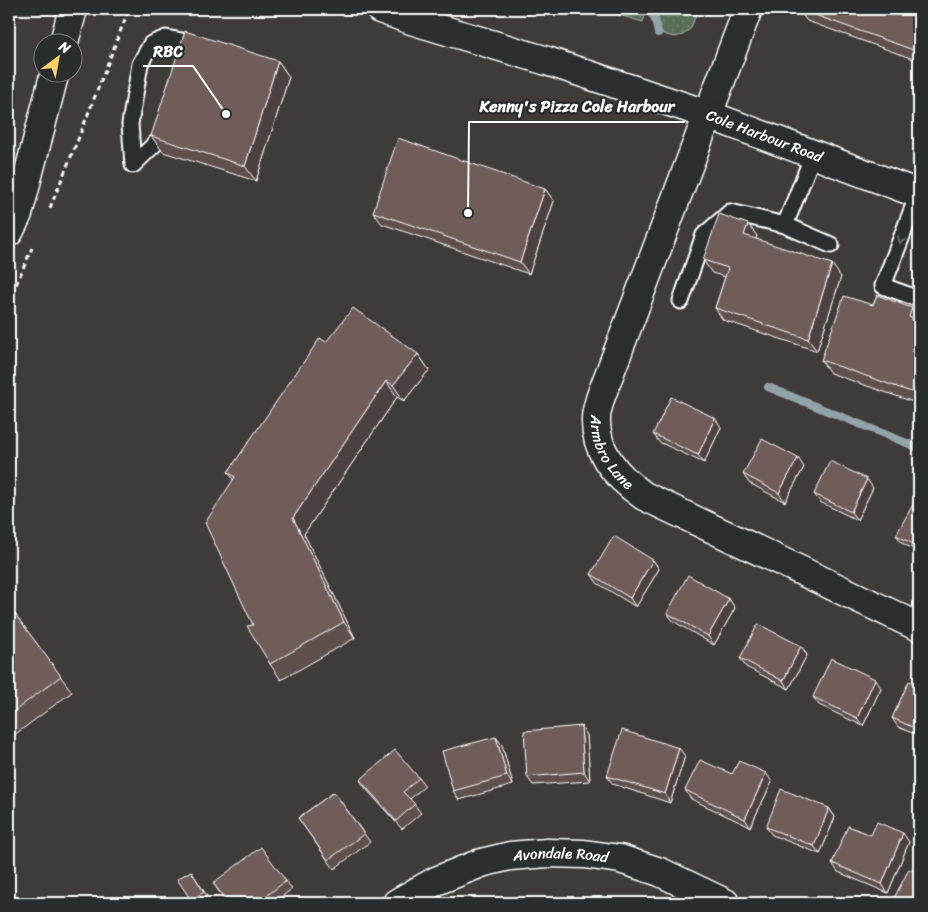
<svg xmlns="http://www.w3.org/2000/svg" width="928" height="912" font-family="Sriracha,sans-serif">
<defs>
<pattern id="forest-crowns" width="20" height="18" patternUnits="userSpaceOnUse" patternTransform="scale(1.25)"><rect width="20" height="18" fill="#586d58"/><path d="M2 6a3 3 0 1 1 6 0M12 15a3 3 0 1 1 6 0" fill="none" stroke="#718371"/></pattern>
<pattern id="park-dots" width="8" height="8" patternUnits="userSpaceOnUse" patternTransform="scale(1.25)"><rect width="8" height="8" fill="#586d58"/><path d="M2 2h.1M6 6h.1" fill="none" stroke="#718371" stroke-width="1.8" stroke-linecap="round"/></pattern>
</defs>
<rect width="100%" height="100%" fill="#3f3b3b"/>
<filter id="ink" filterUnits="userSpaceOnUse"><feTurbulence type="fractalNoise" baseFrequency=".02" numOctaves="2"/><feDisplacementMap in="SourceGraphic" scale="10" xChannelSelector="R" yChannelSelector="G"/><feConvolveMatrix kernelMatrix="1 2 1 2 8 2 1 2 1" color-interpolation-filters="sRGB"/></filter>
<g filter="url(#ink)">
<path fill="url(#forest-crowns)" stroke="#acb6ac" d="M602 9H647L643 22 602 10Z"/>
<path fill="url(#park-dots)" stroke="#acb6ac" d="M644 9H698L691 28 683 35 674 37 660 33Z"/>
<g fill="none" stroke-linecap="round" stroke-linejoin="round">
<path stroke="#92a3a9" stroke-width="8" d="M653 9 658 33
M768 387 919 448"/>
<g stroke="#fff" stroke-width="19">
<path id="service" d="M166 38 182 41 190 50 187 67 160 139 133 165 130 124 140 64 151 44Z
M813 155 785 225 831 245
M918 194 883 286 919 299
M681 301 704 235 730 212 785 225"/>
</g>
<g stroke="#fff" stroke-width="31">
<g id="minor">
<path id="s1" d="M748 9 601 396C599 403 596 411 596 419 595 453 618 478 644 496L919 627"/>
<path id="s2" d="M397 903 436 881 481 863 510 856 547 853 584 854 620 859 660 872 725 903"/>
</g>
</g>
<g stroke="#fff" stroke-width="31">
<path id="tertiary" d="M64 42 73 9
M9 232 18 214 55 72"/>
</g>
<g stroke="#fff" stroke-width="31">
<g id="secondary">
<path id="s3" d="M380 9 411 20 547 61 709 115 919 194"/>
</g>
</g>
<path stroke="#fff" stroke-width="3" stroke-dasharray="5 4" stroke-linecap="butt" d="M50 208 81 132 129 9
M9 301 32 248"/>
<use href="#service" stroke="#2a2d2e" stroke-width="15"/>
<use href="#minor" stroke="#2a2d2e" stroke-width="28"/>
<use href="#tertiary" stroke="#2a2d2e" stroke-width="28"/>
<use href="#secondary" stroke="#2a2d2e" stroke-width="28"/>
</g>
<path fill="#5f504d" stroke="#fff" d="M798 9H919V61L807 21Z
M278 61 289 77 256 181 163 152 151 136Z
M545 189 554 201 529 274 382 224 373 212Z
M748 224 757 236 756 239 841 277 817 351 723 320 715 308 725 277 712 273 703 260Z
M873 305 919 318V404L830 373 821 360Z
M326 342 418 354 429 370 404 401 397 397 304 534 355 638 281 680 270 664 233 479 228 472Z
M721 427 704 463 659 442 653 434Z
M804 467 785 502 749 483 743 474Z
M873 488 857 520 820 502 814 494Z
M919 500V552L902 543 896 535Z
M653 560 659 569 636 607 597 583 591 574Z
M729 599 735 608 714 645 673 621 667 613Z
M9 606 72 692 9 739Z
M801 646 807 655 789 689 746 667 740 658Z
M919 686V736L898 727 892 718Z
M881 688 863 726 819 705 813 697Z
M587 735 590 781 533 785 527 777Z
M502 745 513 785 459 800 453 791Z
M685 756 670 803 613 784 607 776Z
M732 774 772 782 750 827 691 799 685 790Z
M419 778 425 786 410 799 421 813 402 829 366 789 360 780Z
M334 792 370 842 334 869 298 818Z
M829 808 835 817 820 854 772 835 766 827Z
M871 835 909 842 888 893 838 872 832 863Z
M191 871 207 896 196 903H193L191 900Z
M286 881 292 889 273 903H227L213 883Z"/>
<path fill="#4e413f" stroke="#fff" d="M278 61 289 77 256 181 245 166Z
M545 189 554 201 529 274 520 262Z
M748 224 757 236 753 248 744 235Z
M832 264 841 277 817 351 808 339Z
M912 308 919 318V326L909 317Z
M418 354 429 370 404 401 393 385Z
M919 378V400L914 393Z
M386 381 397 397 304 534 355 638 344 622 293 518Z
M715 418 721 427 704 463 698 455Z
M798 458 804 467 785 502 779 493Z
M867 479 873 488 857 520 851 512Z
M653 560 659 569 636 607 630 598Z
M729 599 735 608 714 645 708 636Z
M801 646 807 655 789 689 783 681Z
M875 679 881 688 863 726 857 718Z
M581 726 587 735 590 781 584 772Z
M496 737 502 745 513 785 507 776Z
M679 748 685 756 670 803 665 794Z
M766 773 772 782 750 827 745 819Z
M829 808 835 817 820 854 814 846Z
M903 833 909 842 888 893 882 884Z"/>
<path fill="#6f5d5a" stroke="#fff" d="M798 9H919V52Z
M185 31 278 61 245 166 151 136Z
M398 138 545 189 520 262 373 212Z
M719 214 748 224 744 235 832 264 808 339 715 308 728 268 703 260Z
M877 295 912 308 909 317 919 321V378L914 393 821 360 844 296 873 305Z
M353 308 418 354 393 385 386 381 293 518 344 622 270 664 247 626 253 625 205 523 235 477 228 472 320 338 326 342Z
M671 397 715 418 698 455 653 434Z
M762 439 798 458 779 493 743 474Z
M830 461 867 479 851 512 814 494Z
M916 499 919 500V547L896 535Z
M614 536 653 560 630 598 591 574Z
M688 575 729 599 708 636 667 613Z
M9 606 61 676 9 715Z
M758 624 801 646 783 681 740 658Z
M831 658 875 679 857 718 813 697Z
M909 681 919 686V730L892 718Z
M581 726 584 772 527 777 524 731Z
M622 730 679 748 665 794 607 776Z
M496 737 507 776 453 791 442 751Z
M395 750 419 778 403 792 415 804 396 821 360 780Z
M700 760 732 774 739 761 766 773 745 819 685 790Z
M781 789 829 808 814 846 766 827Z
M334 792 364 834 328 860 298 818Z
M877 822 903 833 882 884 832 863 848 826 871 835Z
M261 847 286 881 262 899 265 903H228L213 883Z
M909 869 919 874V903H899L893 900Z
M191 871 204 892 191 900 177 879Z
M531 898 533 903H515Z"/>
<defs><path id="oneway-chevron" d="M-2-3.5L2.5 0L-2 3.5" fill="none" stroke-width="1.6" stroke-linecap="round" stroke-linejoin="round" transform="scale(1.25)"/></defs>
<use stroke="#6a6c6d" href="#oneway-chevron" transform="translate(901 240) rotate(111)"/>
</g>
<g text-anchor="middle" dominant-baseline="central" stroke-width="4.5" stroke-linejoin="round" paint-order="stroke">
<g font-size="15" fill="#fff" stroke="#2a2d2e">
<text stroke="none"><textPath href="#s3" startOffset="405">Cole Harbour Road</textPath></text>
<text stroke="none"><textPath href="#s1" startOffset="475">Armbro Lane</textPath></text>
<text stroke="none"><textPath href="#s2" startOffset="174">Avondale Road</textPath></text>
</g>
</g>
<path fill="none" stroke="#fff" stroke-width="2" d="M226 114L193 66H143M468 213L469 122H685"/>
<g fill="#fff" stroke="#2a2d2e" stroke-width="2">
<circle cx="226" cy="114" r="5"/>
<circle cx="468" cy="213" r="5"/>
</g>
<g font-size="16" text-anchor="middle" font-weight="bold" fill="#fff" stroke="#2a2d2e" stroke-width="4.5" stroke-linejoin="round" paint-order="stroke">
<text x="168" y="57">RBC</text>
<text x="577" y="112">Kenny's Pizza Cole Harbour</text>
</g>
<rect width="928" height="912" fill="none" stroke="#2a2d2e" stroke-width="30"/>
<rect x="15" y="15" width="898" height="882" fill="none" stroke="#fff" stroke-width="2" filter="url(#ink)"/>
<g transform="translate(58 58) rotate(32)"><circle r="24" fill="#2a2d2e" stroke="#7f8182"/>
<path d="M0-4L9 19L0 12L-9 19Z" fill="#ffd166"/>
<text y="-8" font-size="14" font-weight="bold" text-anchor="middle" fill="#ffffff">N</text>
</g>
</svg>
